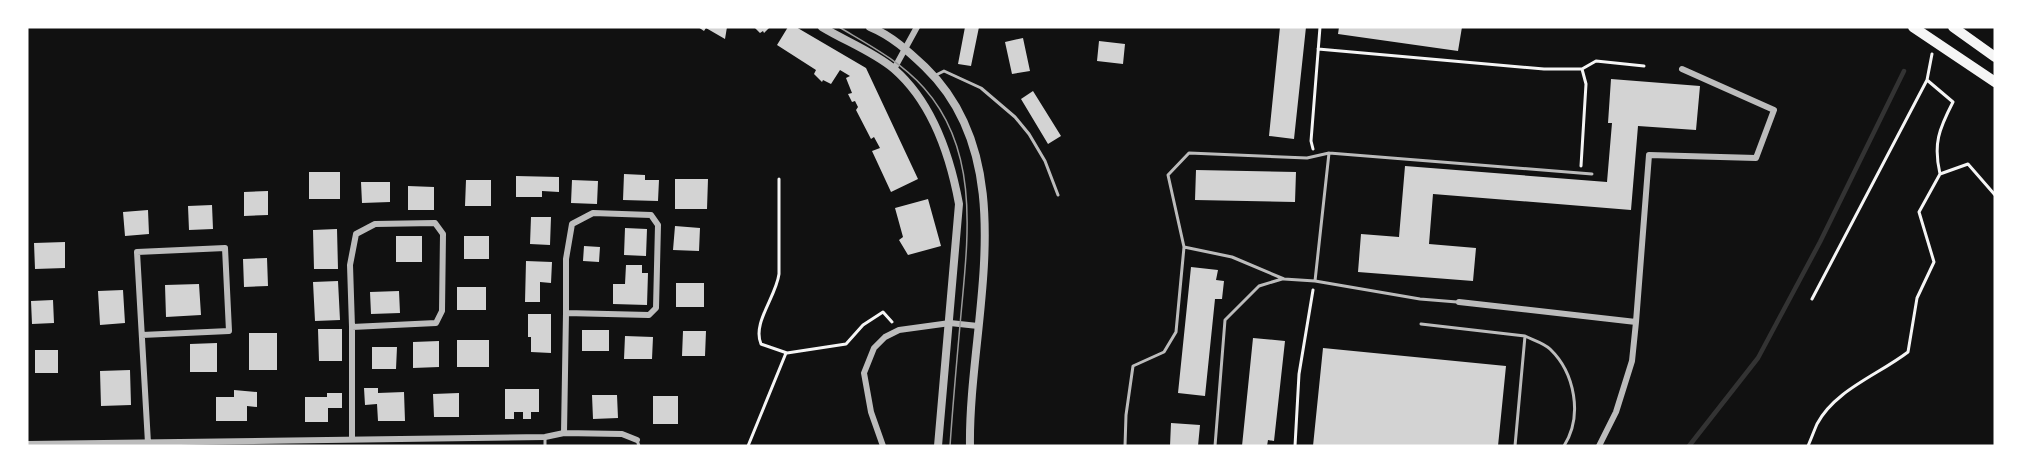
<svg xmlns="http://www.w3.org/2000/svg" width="2022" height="473" font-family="'Work Sans',sans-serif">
<rect width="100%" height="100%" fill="#111"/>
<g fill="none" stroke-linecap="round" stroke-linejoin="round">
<path stroke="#333" stroke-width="4.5" d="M1689 446 1758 358 1820 242 1904 71"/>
</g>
<path fill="#d3d3d3" d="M698 27H727L725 39 706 28 704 31Z
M754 27H770L764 33 763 31 760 33Z
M788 27H796L866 68 918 179 891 192 872 151 880 148 874 137 871 139 856 110 858 107 855 101 852 102 848 94 852 93 846 78 850 76 840 70 831 84 823 80 822 82 814 74 816 70 777 45Z
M965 27H979L971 66 958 64Z
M1280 27H1306L1294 139 1269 136Z
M1339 27H1462L1458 51 1338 34Z
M1023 38 1030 71 1012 74 1005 42Z
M1099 41 1125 44 1123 64 1097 61Z
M1611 79 1700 86 1696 130 1638 126 1631 210 1433 194 1429 244 1476 248 1473 281 1358 272 1361 234 1399 237 1405 166 1607 182 1612 123H1608Z
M1033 91 1061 136 1048 144 1021 99Z
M1196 170 1296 172 1295 202 1195 200Z
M309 172H340V199H309Z
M624 174 645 175V180H659L658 201 623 200Z
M516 176 559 177V192L542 191V197H516Z
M675 179H708L707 209H675Z
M466 180H491V206H465Z
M572 180 598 181 597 204 571 203Z
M361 182H390V202L362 203Z
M408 186 434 187V210H408Z
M268 191V215L244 216V192Z
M928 199 941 246 908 255 899 240 903 237 895 208Z
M212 205 213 229 189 230 188 206Z
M148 210 149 234 125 236 123 212Z
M531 217H551L550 245 530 244Z
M675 226 700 228 699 251 673 250Z
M625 228 647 229 646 256 624 255Z
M337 229 338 269H314L313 230Z
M396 236H422V262H396Z
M464 236H489V259H464Z
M65 242V268L35 269 34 243Z
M584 246 600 247 599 262 583 261Z
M267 258 268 286 244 287 243 259Z
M526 261 552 262 551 283 540 282V302H525Z
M626 265H642V273H648L647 305 613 304V284H625Z
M1191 267 1218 270 1216 280 1224 281 1222 299H1215L1205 396 1178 393Z
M338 281 340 320 315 321 313 282Z
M676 283H704V307H676Z
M199 284 201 315 166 317 165 285Z
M457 287H486V310H457Z
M123 290 125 323 100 325 98 291Z
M399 291 400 313 371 314 370 292Z
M53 300 54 323 32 324 31 301Z
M528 314H551V353L531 352V337H528Z
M318 329H342V361H319Z
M582 330H609V351H582Z
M683 331H706L705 356H682Z
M249 333H277V370H249Z
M625 336 653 337 652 359H624Z
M1253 338 1285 341 1274 441 1268 440 1267 446H1242Z
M457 340H489V367H457Z
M439 341V367L413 368V342Z
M217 343V372H190V344Z
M372 347H397L396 369H372Z
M1323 348 1506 366 1498 446H1313Z
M35 350H58V373H35Z
M130 370 131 405 101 406 100 371Z
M364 388H378V393L404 392 405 421H378L377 404 365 405Z
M505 389H539V412H531V419H523V412H514V419H505Z
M234 390 257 392V407L247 406V421H216V397H234Z
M327 393H342V408H328V422H305V397H327Z
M459 393V417H434L433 394Z
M592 395H617L618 418 593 419Z
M653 396H678V424H653Z
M1171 423 1200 425 1198 446H1170Z"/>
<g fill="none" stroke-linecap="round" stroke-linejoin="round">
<path stroke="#f5f5f5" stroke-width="3" d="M1318 49 1544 69H1582L1596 61 1644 66
M1932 54 1927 80 1953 102C1939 129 1933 144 1940 174
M1313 149 1311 141 1320 27
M1581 166 1586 84 1582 69
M779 179V274C776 297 752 323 761 344L787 353 846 344 863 325 883 312 892 322
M1812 299 1927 80
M748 446 786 353
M1295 446 1299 374 1313 290
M1808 446C1811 439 1814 431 1817 424 1835 390 1878 375 1908 352L1917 298 1934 262 1919 212 1940 174 1968 164 1995 195"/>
<path stroke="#bcbcbc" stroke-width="3" d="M934 76 944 71 981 88 1015 117 1029 134 1045 161 1058 195
M1329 153 1307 158 1189 153 1168 175 1184 247 1232 257 1284 279 1315 281 1420 299 1457 302
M1315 281 1329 153 1592 174
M1421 324 1525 336 1515 446
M1525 336C1533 340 1544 343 1550 349 1575 373 1583 416 1564 446
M637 440 639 446
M545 446V438
M1125 446 1126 415 1133 366 1164 352 1176 332 1184 247
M1215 446 1225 320 1259 286 1282 279"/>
<path stroke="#bcbcbc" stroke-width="6" d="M894 69 917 27
M1459 302 1636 322 1632 361 1616 412 1599 446
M1636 322 1649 155 1756 158 1774 110 1682 69
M352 327 350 265 356 234 375 224 435 223 443 234 442 311 436 323 352 327V439
M142 335 229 331 225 248 137 252 148 443
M564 433 566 313 649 315 656 308 658 225 651 215 593 213 572 224 566 259V313
M27 444 545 437 564 433 622 434 637 440
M883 446 871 412 864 373 874 348 885 337 899 330 950 323 978 326"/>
<path stroke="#bcbcbc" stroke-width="8" d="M822 27C845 41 874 52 894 69 933 103 950 155 959 204L938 446
M870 27C892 36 908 51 925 67 1026 164 968 324 970 446"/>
<path stroke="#f5f5f5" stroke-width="10" d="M1913 27 1995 82
M1953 27 1995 57"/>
<path stroke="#9a9a9a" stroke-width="1.5" d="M839 27C869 45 900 61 924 88 980 151 968 237 961 314 957 358 953 402 950 446"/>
</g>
<rect width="2022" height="473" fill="none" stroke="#ffffff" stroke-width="57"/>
</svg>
